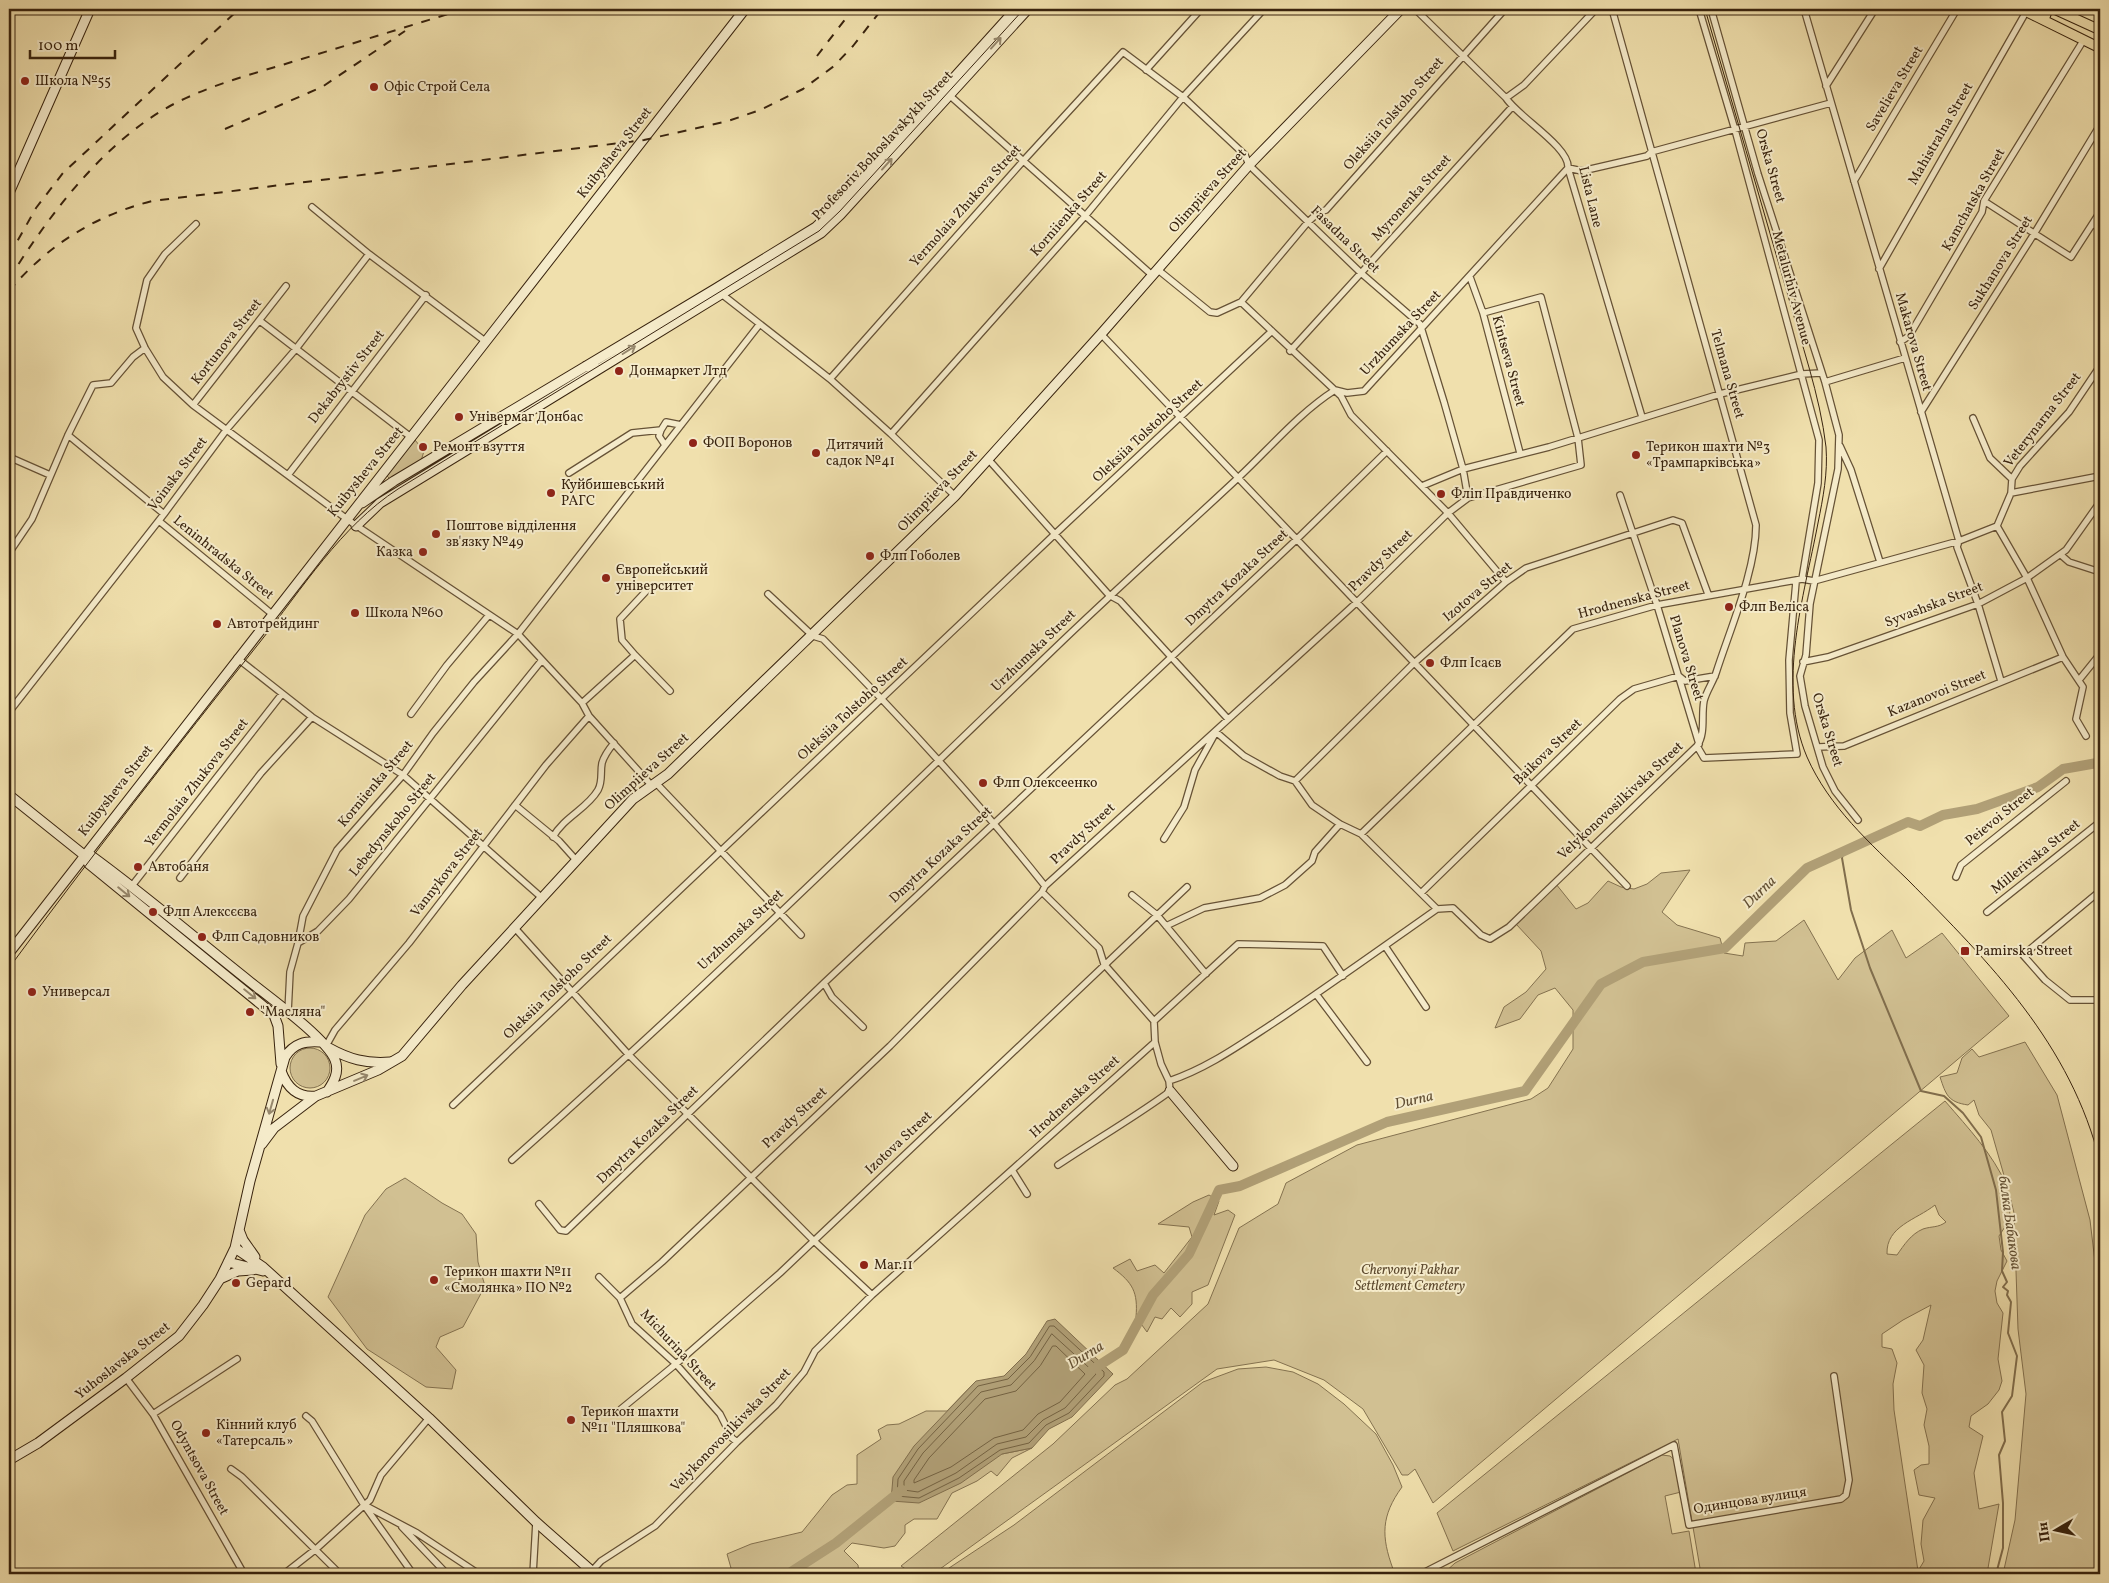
<svg xmlns="http://www.w3.org/2000/svg" width="2109" height="1583" font-family="Vollkorn,serif">
<rect width="100%" height="100%" fill="#f0e0ad"/>
<filter id="stains"><feTurbulence type="fractalNoise" baseFrequency=".004" numOctaves="4"/><feColorMatrix values="0 0 0 0 .2 0 0 0 0 .09 0 0 0 0 .02 0 0 0 .5 -.17"/></filter>
<radialGradient id="worn" r=".72"><stop offset=".6" stop-color="#630" stop-opacity="0"/><stop offset="1" stop-color="#630" stop-opacity=".3"/></radialGradient>
<path fill="#d1c092" stroke="#847250" fill-rule="evenodd" d="M415 440 424 451 421 461 391 480 386 475Z
M1690 870 1662 912 1677 925 1720 938 1724 953 1743 956 1745 943 1776 941 1804 920 1838 980 1855 958 1892 930 1906 958 1942 933 2009 1016 1433 1503 1415 1469 1408 1475H1402L1363 1409 1324 1380 1274 1360 1217 1369 933 1574H913L901 1566 1053 1444 1115 1385 1127 1379 1208 1304 1239 1228 1278 1204 1286 1183 1357 1145 1531 1099 1548 1088 1573 1049V1010L1555 988 1538 995 1520 1019 1495 1028 1504 1007 1526 992 1546 969 1541 951 1516 924 1556 884 1576 909 1588 903 1608 881 1621 887 1634 889 1647 884 1661 873Z
M2025 1042 2057 1095 2090 1220 2100 1304V1574H2003L2015 1520 2026 1394 2018 1329 2014 1213 2009 1193 2010 1219 1999 1236 2001 1250 2007 1261 1997 1281 1995 1291 1997 1303 2003 1313 1998 1359 2002 1381 1999 1390 1988 1404 1971 1416 1969 1427 1983 1436 1974 1473 1979 1509 1999 1504 1987 1574H1701L1678 1439 1453 1551 1437 1513 1945 1101C1969 1129 1992 1153 2007 1186L1991 1130 1979 1115 1974 1100 1968 1105C1948 1102 1946 1095 1940 1077L1957 1073 1962 1058 1972 1049 1979 1057ZM1935 1205 1939 1215 1946 1222C1938 1228 1932 1226 1923 1229 1911 1234 1904 1245 1897 1255L1887 1254C1886 1226 1916 1220 1935 1205ZM1931 1305 1923 1340 1916 1350 1924 1365 1922 1393 1927 1409 1924 1425 1929 1446V1464L1921 1465 1914 1470 1919 1495 1935 1498 1923 1520 1921 1544 1924 1561 1918 1571 1894 1410 1893 1384 1897 1363 1892 1349 1882 1347V1334L1903 1320Z
M290 1068a20 20 0 1 1 40 0a20 20 0 1 1-40 0Z
M405 1178 442 1203 462 1214 476 1234 478 1262 485 1286 463 1327 440 1337 436 1347 456 1370 452 1389 426 1387 367 1349 328 1297 365 1215 386 1189Z
M1209 1195 1219 1201 1214 1215 1228 1210 1235 1215 1208 1285 1192 1292V1304L1180 1317 1171 1308 1162 1319 1155 1317 1147 1332 1136 1317C1138 1292 1133 1283 1113 1268L1130 1259 1137 1271 1155 1265 1164 1273 1192 1237 1189 1227 1158 1224 1193 1202Z
M1266 1367 1293 1372 1318 1384 1344 1404 1376 1434 1393 1465 1402 1487C1381 1516 1381 1536 1393 1569L1387 1574H940L1014 1525 1203 1382 1238 1369Z
M976 1381 1002 1454 1032 1448 1012 1458 997 1476 991 1471 977 1481 952 1493 937 1519H914L905 1525V1533L895 1546 884 1548 852 1543 844 1551 858 1565 859 1574H722L731 1568 727 1554 751 1544 802 1532 832 1495 847 1485 857 1484V1455L881 1439 878 1430 887 1425 899 1424 926 1411H947Z
M1662 1455 1670 1456 1676 1461 1681 1492 1665 1496 1672 1534 1689 1531 1696 1573 1443 1574 1455 1563Z"/>
<path fill="#b1a077" stroke="#816e4d" d="M1055 1319 1113 1374 1072 1417 1049 1429 1032 1448 1002 1454 961 1483 919 1503 891 1501 893 1477 914 1446 976 1381 1004 1376 1026 1354 1047 1321Z"/>
<g fill="none" stroke-linecap="round" stroke-linejoin="round">
<path stroke="#746242" stroke-width="1" d="M1050 1326H1054L1104 1372V1376L1069 1413 1046 1425 1029 1443 1000 1450 959 1478 919 1498 897 1496 898 1479 918 1449 978 1386 1008 1379 1030 1357Z
M1052 1334 1096 1374 1065 1408 1043 1420 1026 1437 997 1444 956 1473 918 1492 904 1490V1481L923 1453 981 1392 1011 1385 1034 1361Z
M1053 1346H1056L1085 1374 1060 1402 1038 1414 1023 1430 994 1438 951 1467 914 1483V1480L929 1458 985 1399 1016 1391 1040 1366Z"/>
<path stroke="#816e4d" stroke-width="2" d="M1844 850 1842 858 1851 910 1870 968 1921 1091 1944 1096 1963 1113 1981 1137 1996 1190 2003 1252 2002 1271 2007 1282 2003 1287 2008 1291 2007 1295 2011 1302 2008 1333 2017 1356 2012 1396 2002 1412 2005 1441 1999 1455 2003 1503V1548L1996 1574"/>
<path stroke="#b1a077" stroke-width="10" d="M1092 1370 1123 1350 1153 1295 1189 1254 1219 1190 1240 1186 1387 1122 1525 1091 1601 984 1643 962 1725 948 1807 868 1908 822 1920 826 1943 815 1977 809 2038 787 2063 769 2097 763 2100 761
M788 1574 836 1543 902 1490"/>
<g stroke="#665236" stroke-width="8">
<path id="street" d="M1415 9 1506 98C1518 117 1570 147 1568 168L1642 417
M1612 9 1756 525C1756 570 1730 629 1716 673 1713 682 1706 692 1704 701 1701 716 1706 733 1697 746
M1699 9 1735 130 1819 440 1818 483 1802 579
M1711 9 1758 174 1825 382 1839 435 1838 469 1810 604 1806 655 1800 676 1805 706 1823 767 1835 791 1858 820
M1804 9 1959 541 1957 547 1978 604 2001 681
M1146 70 1201 9
M1826 86 1875 9
M948 94 1152 275
M1506 98 1524 85 1596 9
M1854 181 1957 9
M1984 201 2071 257 2100 212
M312 207 369 254 485 341
M196 224 165 254 147 280 136 328 145 348 163 377 193 405 286 286
M2093 224 2100 229
M1157 269 1210 312 1217 313 1241 302 1308 222 1319 212 1326 210 1505 9
M1879 269 2026 12
M1470 277 1483 313 1520 453
M719 292 830 379 891 434 955 496
M1241 302 1341 396 1351 415 1448 513 1506 582
M260 321 412 438
M1101 334 1627 886
M1900 342 1909 336 1982 212 1984 201 2083 41
M1290 351 1512 107
M830 379 1024 160 1123 52 1183 97 1245 155 1249 165 1361 273 1420 324 1444 402 1463 469 1468 498
M1825 382 1905 358
M193 405 351 522 518 634 582 703 589 716 652 786
M1921 412 2034 234 2100 125
M1973 418 1990 458 2012 479
M661 430 666 422 681 425
M891 434 1086 215 1183 97 1264 9
M68 435 164 514
M1840 446 1851 470 1880 562
M9 457 50 475
M988 459 1109 595 1120 601 1228 719
M569 473 632 433 661 430 659 436 665 445
M288 475 426 295
M1422 486 1463 469 1549 447 1720 394 1802 374 1821 373
M2011 493 2100 476
M1620 495 1657 605 1699 744
M159 521 272 614
M1997 526 2027 578 2063 657 2083 687 2076 719 2086 736
M9 553 32 519 68 435 93 385 111 383 133 357 145 348
M2061 555 2069 562 2100 572
M768 594 813 636 823 639C902 718 976 799 1045 886
M635 655 670 691
M237 658 312 717 403 775 541 897
M1803 662 1828 657 1978 604 2027 578 2066 550 2100 502
M2079 680 2100 654
M582 703 635 655 622 640 620 619 649 588
M9 712 164 514 227 429 295 350 369 254
M411 714 447 665 489 615
M1818 747 1844 746 2063 657
M1295 781 1413 664 1506 582 1526 568 1673 520 1682 523 1708 594
M656 783 801 935
M515 805 559 841 576 860
M1361 834 1573 629 1657 605 1802 579 1814 581 1959 541 1997 526 2011 493 2012 479 2020 466 2069 412 2100 366
M553 837C564 817 587 809 598 790 603 781 600 773 602 763 604 756 609 749 614 743
M1164 839 1184 807 1195 770 1216 732 1244 756 1280 776 1295 781 1312 805 1340 824 1361 834 1437 909 1453 908 1481 935 1490 939 1509 927 1697 746 1704 758 1797 754 1790 713 1789 660 1796 582
M1956 877 1961 865 2066 781
M180 878 261 773 312 717
M131 887 282 694
M2100 891 2023 955 2045 980 2070 1000H2100
M1042 892 1099 948 1104 964 1154 1021 1155 1042 1161 1064 1169 1081
M1421 893 1620 699 1634 689 1679 676 1685 681 1715 676
M1132 895 1157 915 1206 974
M1987 912 2100 822
M1166 926 1204 908 1260 898 1285 885 1312 861 1315 852 1340 824
M514 927 628 1054 813 1240 872 1295
M298 943 303 916 337 850 403 775 433 733 474 682 518 634 759 325
M1385 946 1426 1007
M824 983 832 997 863 1027
M1316 994 1367 1062
M288 1012 290 972 298 943 318 931 349 899 542 660
M1154 1021 1238 944 1323 946 1343 976
M326 1046 335 1030 409 943 546 765 589 716
M453 1105 1055 534 1272 331
M512 1160C697 996 874 823 1052 651 1113 592 1177 535 1239 477 1270 448 1299 413 1335 390L1347 393 1364 391 1568 168 1582 171 1647 156 1651 152 1831 103
M1058 1165C1094 1141 1130 1120 1165 1095L1170 1091 1169 1081C1208 1068 1241 1044 1275 1022 1330 985 1383 947 1437 909
M1012 1170 1027 1194
M539 1204 560 1230 566 1231 824 983 1296 540 1387 451
M599 1277 620 1298 632 1324 676 1364 720 1414 732 1438 737 1442
M620 1298 662 1262 890 1046 1042 892 1045 886 1356 603 1448 513 1468 498 1581 465 1578 438 1541 297 1483 313
M126 1378 153 1414 244 1574
M621 1409 676 1364 780 1273 1187 887
M153 1414 237 1359
M306 1416 312 1421 364 1505 413 1574
M231 1469 242 1477 340 1574
M366 1506 417 1533 479 1574
M402 1527 447 1574
M590 1573 601 1561 655 1526 737 1442 776 1405 804 1372 815 1351 872 1295 1155 1042
M284 1574 316 1549 370 1500 381 1475 429 1418
M533 1574 536 1522
M1421 1574 1674 1445 1689 1525 1841 1499 1846 1495 1849 1480 1834 1376"/>
</g>
<g stroke="#38230e" stroke-width="11">
<path id="secondary" d="M9 193 90 9
M586 366 599 369 821 233 840 215 1028 9
M362 503 394 481 715 289 816 227 840 204 1016 9
M356 526 380 503 599 369
M9 795 84 855
M84 855H90C145 895 196 939 249 981 269 997 327 1039 335 1060 340 1072 333 1083 327 1092
M84 855 89 864 274 1015 278 1026 281 1064
M9 953 745 9
M329 1048C349 1059 366 1064 390 1062
M281 1071C287 1087 297 1098 316 1096
M1170 1091 1233 1166
M262 1144 274 1128 316 1096 378 1070 402 1056 462 985 633 799 668 774 955 496 1101 334 1249 165 1401 9
M239 1230 243 1240 255 1257
M235 1248 263 1267 429 1418 536 1522 595 1574
M228 1262 263 1271
M220 1279 238 1271 253 1270
M9 1460 38 1443 126 1378 179 1336 203 1305 220 1279 235 1248 250 1181 285 1057C294 1043 305 1041 320 1042"/>
</g>
<g stroke="#38230e" stroke-width="11">
<path id="primary" d="M2021 9 2100 48
M2054 9 2100 30
M2035 16 2045 17 2048 9"/>
</g>
<use href="#street" stroke="#f5ebca" stroke-width="5.5"/>
<use href="#secondary" stroke="#f5ebca" stroke-width="9"/>
<use href="#primary" stroke="#f0e0ad" stroke-width="9"/>
<path stroke="#38230e" stroke-width="1" d="M1705 9C1732 103 1760 198 1787 292 1801 343 1820 395 1826 447 1828 473 1823 498 1818 523 1804 597 1776 684 1807 757 1829 807 1870 843 1908 880 1990 963 2071 1044 2100 1162
M9 968C90 858 175 749 260 642 302 589 341 526 398 489L819 231 840 211 1024 9"/>
<path stroke="#38230e" stroke-width="2" stroke-dasharray="9 9" stroke-linecap="butt" d="M817 56 853 9
M225 129 322 87 405 31
M9 256 36 208 63 173 239 9
M9 279C49 215 103 143 170 106 209 85 253 74 295 61 352 44 408 26 465 9
M9 291C48 245 94 216 152 201L644 140 728 121 760 110 803 89 834 66 853 46 882 9"/>
</g>
<defs><path id="oneway-shaft" d="M-6 0H5M1.5-3L5.5 0L1.5 3" fill="none" stroke-width="1.6" stroke-linecap="round" stroke-linejoin="round" transform="scale(1.25)"/></defs>
<g stroke="#96876c">
<use href="#oneway-shaft" transform="translate(996 43) rotate(-48)"/>
<use href="#oneway-shaft" transform="translate(887 164) rotate(-48)"/>
<use href="#oneway-shaft" transform="translate(629 350) rotate(-32)"/>
<use href="#oneway-shaft" transform="translate(124 892) rotate(39)"/>
<use href="#oneway-shaft" transform="translate(250 994) rotate(39)"/>
<use href="#oneway-shaft" transform="translate(361 1078) rotate(-23)"/>
<use href="#oneway-shaft" transform="translate(271 1107) rotate(106)"/>
</g>
<g fill="#8f2418" stroke="#f5ebca" stroke-width="2">
<circle cx="25" cy="81" r="5"/>
<circle cx="374" cy="87" r="5"/>
<circle cx="619" cy="371" r="5"/>
<circle cx="459" cy="417" r="5"/>
<circle cx="693" cy="443" r="5"/>
<circle cx="423" cy="447" r="5"/>
<circle cx="816" cy="453" r="5"/>
<circle cx="1636" cy="455" r="5"/>
<circle cx="551" cy="493" r="5"/>
<circle cx="1441" cy="494" r="5"/>
<circle cx="436" cy="534" r="5"/>
<circle cx="423" cy="552" r="5"/>
<circle cx="870" cy="556" r="5"/>
<circle cx="606" cy="578" r="5"/>
<circle cx="1729" cy="607" r="5"/>
<circle cx="355" cy="613" r="5"/>
<circle cx="217" cy="624" r="5"/>
<circle cx="1430" cy="663" r="5"/>
<circle cx="983" cy="783" r="5"/>
<circle cx="138" cy="867" r="5"/>
<circle cx="153" cy="912" r="5"/>
<circle cx="202" cy="937" r="5"/>
<rect x="1960" y="946" width="10" height="10" rx="2.5"/>
<circle cx="32" cy="992" r="5"/>
<circle cx="250" cy="1012" r="5"/>
<circle cx="864" cy="1265" r="5"/>
<circle cx="434" cy="1280" r="5"/>
<circle cx="236" cy="1283" r="5"/>
<circle cx="571" cy="1420" r="5"/>
<circle cx="206" cy="1433" r="5"/>
</g>
<g text-anchor="middle" dominant-baseline="central" stroke-width="4" stroke-linejoin="round" paint-order="stroke">
<g font-size="14" fill="#38230e" stroke="#f5ebca" text-anchor="start">
<text x="35" y="81">Школа №55</text>
<text x="384" y="87">Офіс Строй Села</text>
<text x="629" y="371">Донмаркет Лтд</text>
<text x="469" y="417">Універмаг Донбас</text>
<text x="703" y="443">ФОП Воронов</text>
<text x="826" y="445">Дитячий<tspan x="826" dy="16">садок №41</tspan></text>
<text x="433" y="447">Ремонт взуття</text>
<text x="1646" y="447">Терикон шахти №3<tspan x="1646" dy="16">«Трампарківська»</tspan></text>
<text x="561" y="485">Куйбишевський<tspan x="561" dy="16">РАГС</tspan></text>
<text x="1451" y="494">Фліп Правдиченко</text>
<text x="446" y="526">Поштове відділення<tspan x="446" dy="16">зв'язку №49</tspan></text>
<text x="413" y="552" text-anchor="end">Казка</text>
<text x="880" y="556">Флп Гоболев</text>
<text x="616" y="570">Європейський<tspan x="616" dy="16">університет</tspan></text>
<text x="1739" y="607">Флп Веліса</text>
<text x="365" y="613">Школа №60</text>
<text x="227" y="624">Автотрейдинг</text>
<text x="1440" y="663">Флп Ісаєв</text>
<text x="993" y="783">Флп Олексеенко</text>
<text x="148" y="867">Автобаня</text>
<text x="163" y="912">Флп Алексєєва</text>
<text x="212" y="937">Флп Садовников</text>
<text x="1975" y="951">Pamirska Street</text>
<text x="42" y="992">Универсал</text>
<text x="260" y="1012">"Масляна"</text>
<text x="874" y="1265">Маг.11</text>
<text x="444" y="1272">Терикон шахти №11<tspan x="444" dy="16">«Смолянка» ПО №2</tspan></text>
<text x="246" y="1283">Gepard</text>
<text x="581" y="1412">Терикон шахти<tspan x="581" dy="16">№11 "Пляшкова"</tspan></text>
<text x="216" y="1425">Кінний клуб<tspan x="216" dy="16">«Татерсаль»</tspan></text>
</g>
<g font-size="14" fill="#38230e" stroke="#f5ebca">
<text transform="translate(1895 89) rotate(-59)">Savelieva Street</text>
<text transform="translate(1394 114) rotate(-49)">Oleksiia Tolstoho Street</text>
<text transform="translate(1941 134) rotate(-60)">Mahistralna Street</text>
<text transform="translate(883 146) rotate(-47)">Profesoriv Bohoslavskykh Street</text>
<text transform="translate(615 153) rotate(-52)">Kuibysheva Street</text>
<text transform="translate(1770 166) rotate(74)">Orska Street</text>
<text transform="translate(1208 191) rotate(-48)">Olimpiieva Street</text>
<text transform="translate(1590 197) rotate(76)">Lista Lane</text>
<text transform="translate(1412 198) rotate(-48)">Myronenka Street</text>
<text transform="translate(1974 200) rotate(-61)">Kamchatska Street</text>
<text transform="translate(966 206) rotate(-48)">Yermolaia Zhukova Street</text>
<text transform="translate(1069 214) rotate(-49)">Korniienka Street</text>
<text transform="translate(1345 240) rotate(44)">Fasadna Street</text>
<text transform="translate(2001 263) rotate(-58)">Sukhanova Street</text>
<text transform="translate(1791 288) rotate(75)">Metalurhiv Avenue</text>
<text transform="translate(1401 333) rotate(-47)">Urzhumska Street</text>
<text transform="translate(227 342) rotate(-52)">Kortunova Street</text>
<text transform="translate(1913 342) rotate(74)">Makarova Street</text>
<text transform="translate(1508 361) rotate(75)">Kintseva Street</text>
<text transform="translate(1727 374) rotate(74)">Telmana Street</text>
<text transform="translate(347 377) rotate(-52)">Dekabrystiv Street</text>
<text transform="translate(2043 420) rotate(-52)">Veterynarna Street</text>
<text transform="translate(1148 431) rotate(-43)">Oleksiia Tolstoho Street</text>
<text transform="translate(366 472) rotate(-51)">Kuibysheva Street</text>
<text transform="translate(178 474) rotate(-53)">Voinska Street</text>
<text transform="translate(938 491) rotate(-46)">Olimpiieva Street</text>
<text transform="translate(223 558) rotate(39)">Leninhradska Street</text>
<text transform="translate(1381 561) rotate(-44)">Pravdy Street</text>
<text transform="translate(1237 578) rotate(-43)">Dmytra Kozaka Street</text>
<text transform="translate(1478 592) rotate(-40)">Izotova Street</text>
<text transform="translate(1634 600) rotate(-15)">Hrodnenska Street</text>
<text transform="translate(1934 605) rotate(-21)">Syvashska Street</text>
<text transform="translate(1034 651) rotate(-44)">Urzhumska Street</text>
<text transform="translate(1686 658) rotate(73)">Planova Street</text>
<text transform="translate(1937 694) rotate(-22)">Kazanovoi Street</text>
<text transform="translate(853 709) rotate(-43)">Oleksiia Tolstoho Street</text>
<text transform="translate(1827 730) rotate(73)">Orska Street</text>
<text transform="translate(1548 752) rotate(-44)">Baikova Street</text>
<text transform="translate(647 772) rotate(-42)">Olimpiieva Street</text>
<text transform="translate(197 783) rotate(-52)">Yermolaia Zhukova Street</text>
<text transform="translate(376 784) rotate(-50)">Korniienka Street</text>
<text transform="translate(116 791) rotate(-52)">Kuibysheva Street</text>
<text transform="translate(1621 801) rotate(-43)">Velykonovosilkivska Street</text>
<text transform="translate(2000 817) rotate(-39)">Peievoi Street</text>
<text transform="translate(393 825) rotate(-51)">Lebedynskoho Street</text>
<text transform="translate(1083 834) rotate(-43)">Pravdy Street</text>
<text transform="translate(941 855) rotate(-43)">Dmytra Kozaka Street</text>
<text transform="translate(2036 857) rotate(-39)">Millerivska Street</text>
<text transform="translate(447 873) rotate(-52)">Vannykova Street</text>
<text transform="translate(741 930) rotate(-43)">Urzhumska Street</text>
<text transform="translate(558 987) rotate(-44)">Oleksiia Tolstoho Street</text>
<text transform="translate(1075 1097) rotate(-42)">Hrodnenska Street</text>
<text transform="translate(795 1118) rotate(-43)">Pravdy Street</text>
<text transform="translate(648 1135) rotate(-44)">Dmytra Kozaka Street</text>
<text transform="translate(899 1143) rotate(-43)">Izotova Street</text>
<text transform="translate(678 1350) rotate(47)">Michurina Street</text>
<text transform="translate(123 1361) rotate(-38)">Yuhoslavska Street</text>
<text transform="translate(731 1430) rotate(-46)">Velykonovosilkivska Street</text>
<text transform="translate(199 1468) rotate(61)">Odyntsova Street</text>
<text transform="translate(1750 1501) rotate(-9)">Одинцова вулиця</text>
</g>
<g font-size="14" font-style="italic" fill="#5e4a2f" stroke="#f5ebca">
<text x="1410" y="1270">Chervonyi Pakhar<tspan x="1410" dy="16">Settlement Cemetery</tspan></text>
</g>
<g font-size="15" font-style="italic" fill="#624f33" stroke="#f5ebca">
<text transform="translate(1760 893) rotate(-44)">Durna</text>
<text transform="translate(1414 1101) rotate(-13)">Durna</text>
<text transform="translate(2009 1223) rotate(82)">балка Бабакова</text>
<text transform="translate(1086 1356) rotate(-32)">Durna</text>
</g>
</g>
<rect width="2109" height="1583" fill="none" stroke="#f0e0ad" stroke-width="30"/>
<rect x="10" y="10" width="2089" height="1563" fill="none" stroke="#38230e" stroke-width="2.5"/>
<rect x="15" y="15" width="2079" height="1553" fill="none" stroke="#38230e"/>
<g transform="translate(2056 1530) rotate(261)" stroke="#f5ebca" stroke-width="4" paint-order="stroke">
<path d="M0-4L9 19L0 12L-9 19Z" fill="#38230e"/>
<text y="-8" font-size="14" font-weight="bold" text-anchor="middle" fill="#38230e">Пн</text>
</g>
<path d="M30 50v8h85v-8" fill="none" stroke="#38230e" stroke-width="2.5"/>
<text x="38" y="50" font-size="15" fill="#38230e" stroke="#f5ebca" stroke-width="4" paint-order="stroke">100 m</text>
<rect width="100%" height="100%" filter="url(#stains)"/>
<rect width="100%" height="100%" fill="url(#worn)"/>
</svg>
